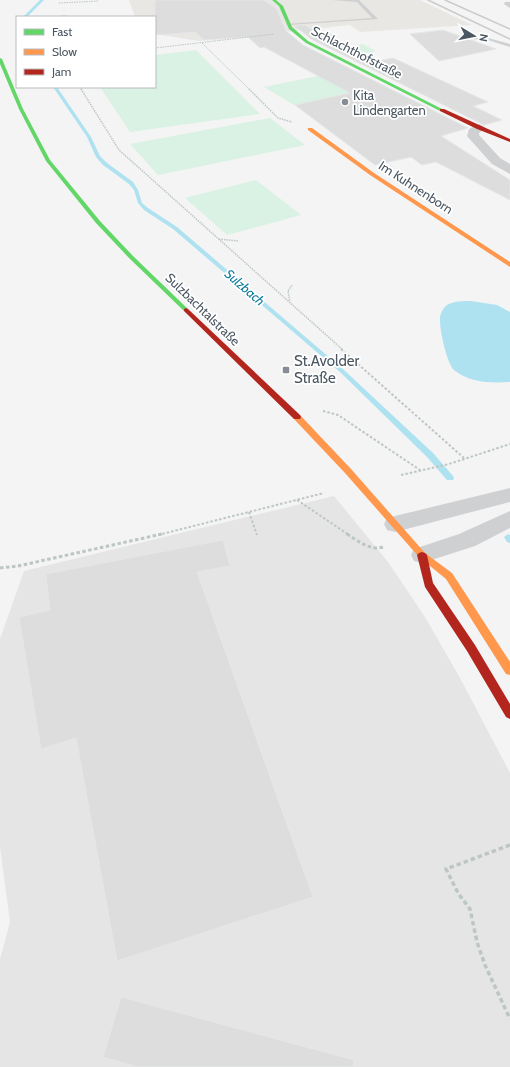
<svg xmlns="http://www.w3.org/2000/svg" width="510" height="1067" font-family="Cabin,sans-serif">
<rect width="100%" height="100%" fill="#f4f4f4"/>
<path fill="#e8e7e3" d="M129 0H420L472 25 360 32 350 25 199 41 155 34V17H135Z"/>
<path fill="#e6e5e6" d="M334 496 388 562 425 617 460 678 510 773V1067H0V959L10 922 0 847V639L24 571Z"/>
<path fill="#d9f2e3" d="M363 44 376 51 349 56 334 49Z
M196 50 260 114 130 132 100 87H155V55Z
M332 73 364 90 294 105 264 87Z
M270 118 305 145 158 175 130 144Z
M256 180 301 215 227 235 185 198Z"/>
<path fill="#aee2f0" d="M471 301 497 305 510 312V382C491 383 470 383 454 370 447 364 439 328 440 318 440 314 443 308 447 305 454 301 463 301 471 301Z"/>
<g fill="none" stroke-linecap="round" stroke-linejoin="round">
<path fill="#aee2f0" fill-rule="evenodd" d="M40 0H44L27 17H23Z
M53 87H57L91 137 100 156 107 163 133 182 138 190 142 203 148 208 177 227 344 370 433 453 453 476 454 478 453 480H447L427 457 340 372 173 229 144 210 138 203 134 190 129 184 103 165 96 157 87 137Z
M508 534 510 535V543L507 542 504 537Z"/>
</g>
<path fill="#ddddde" stroke="#e5e6e7" d="M155 0H263L276 8 286 31 303 45 468 128 441 136 510 180V200L436 162 422 165 411 157 375 165 295 105 350 93 264 47 260 48 248 37 204 40 195 32 155 35Z
M305 25 314 31 320 30 327 35 330 34 363 57 368 56 378 61 393 58 488 102 473 106 502 120 484 125 311 39 295 26Z
M443 30 471 40 496 49 439 61 410 34Z
M223 540 230 566 197 572 313 897 117 961 76 738 41 749 19 617 50 610 46 574Z
M121 997 354 1060 353 1067H137L103 1057Z"/>
<g fill="none" stroke-linecap="round" stroke-linejoin="round">
<path stroke="#bcc7c4" stroke-width="1" stroke-dasharray="1.5 1" stroke-linecap="butt" d="M59 3 99 1
M62 16H66
M202 43 250 90
M155 48 274 34
M80 87 82 90"/>
<path stroke="#bcc7c4" stroke-width="1.5" stroke-dasharray="1.5 1" stroke-linecap="butt" d="M81 89 119 150 343 350
M249 89 278 118 292 122
M219 239 239 241
M290 303 288 291 292 285"/>
<path stroke="#bcc7c4" stroke-width="2" stroke-dasharray="2.5 2" stroke-linecap="butt" d="M341 349 464 458
M323 411 338 415 420 470
M401 475 449 464 510 444
M297 500 349 535
M249 512 257 535
M158 535 324 493"/>
<path stroke="#bcc7c4" stroke-width="3" stroke-dasharray="3.5 2.5" stroke-linecap="butt" d="M347 534C358 541 370 551 383 547
M0 568 18 566 162 534"/>
<path stroke="#bcc7c4" stroke-width="3.5" stroke-dasharray="4.5 3" stroke-linecap="butt" d="M510 845 446 869 458 893 470 909 477 942 485 965 510 1019"/>
<path fill="#ced0d2" fill-rule="evenodd" d="M332 0H359L378 19 288 25 286 24 372 18 357 2Z
M473 37 488 38 510 44V47L488 40 471 39Z"/>
<path fill="#ced0d2" fill-rule="evenodd" d="M505 2H510V8L504 4Z
M479 124 483 126 485 128 479 133V135L500 158 510 164V174L492 164 467 136 469 129Z
M510 488V502L395 532 387 530 384 524 387 518 395 516Z
M510 511V528L475 546 422 563 414 561 411 555 414 549 459 534Z"/>
<path fill="#63d668" fill-rule="evenodd" d="M272 0H276L283 6 292 27 308 41 444 110 440 111 306 43 289 29 279 6Z
M0 58 2 59 23 109 50 160 100 221 133 256 188 309V311H184L129 258 96 223 46 161 19 109 0 64Z"/>
<path fill="#ff974d" fill-rule="evenodd" d="M308 128H312L374 173 510 262V267L370 175 308 130Z
M294 415H300L351 469 425 553 452 573 510 662V675L506 674 446 579 419 557 345 473 294 419 293 417Z"/>
<path fill="#b3261e" fill-rule="evenodd" d="M440 109H444L510 139V142L477 129 440 111Z
M186 308 188 309 300 415 301 417 300 419H294L184 311V309Z
M422 552 425 553 427 555 433 583 475 645 510 704V719L506 717 467 651 425 587 417 555 419 553Z"/>
<path stroke="#c9cacc" stroke-width="1.5" d="M428 0 510 39
M445 0 510 29"/>
</g>
<g fill="#868d94" stroke="#fff" stroke-width="1.5">
<circle cx="345" cy="102" r="4"/>
<rect x="282" y="366" width="8" height="8" rx="2"/>
</g>
<g text-anchor="middle" dominant-baseline="central" stroke-width="3.5" stroke-linejoin="round" paint-order="stroke">
<g font-size="13" fill="#4a5661" stroke="#fff">
<text transform="translate(357 52) rotate(27)">Schlachthofstraße</text>
<text transform="translate(416 187) rotate(33)">Im Kuhnenborn</text>
<text transform="translate(203 309) rotate(44)">Sulzbachtalstraße</text>
</g>
<g font-size="13" fill="#4a5661" stroke="#fff" text-anchor="start">
<text x="353" y="95">Kita<tspan x="353" dy="15">Lindengarten</tspan></text>
</g>
<g font-size="13" font-style="italic" fill="#0c7c9b" stroke="#fff">
<text transform="translate(245 287) rotate(41)">Sulzbach</text>
</g>
<g font-size="15" fill="#4a5661" stroke="#fff" text-anchor="start">
<text x="294" y="361">St.Avolder<tspan x="294" dy="17">Straße</tspan></text>
</g>
</g>
<rect x="16" y="16" width="140" height="72" fill="#ffffff" stroke="#b7bbc0"/>
<rect x="24" y="29" width="20" height="6" fill="#63d668" stroke="#b7bbc0"/>
<text x="52" y="36" font-size="12" fill="#4a5661">Fast</text>
<rect x="24" y="49" width="20" height="6" fill="#ff974d" stroke="#b7bbc0"/>
<text x="52" y="56" font-size="12" fill="#4a5661">Slow</text>
<rect x="24" y="69" width="20" height="6" fill="#b3261e" stroke="#b7bbc0"/>
<text x="52" y="76" font-size="12" fill="#4a5661">Jam</text>
<g transform="translate(474 36) rotate(100)" stroke="#ffffff" stroke-width="3" paint-order="stroke">
<path d="M0-3L7 15L0 10L-7 15Z" fill="#4a5661"/>
<text y="-6" font-size="11" font-weight="bold" text-anchor="middle" fill="#4a5661">N</text>
</g>
</svg>
